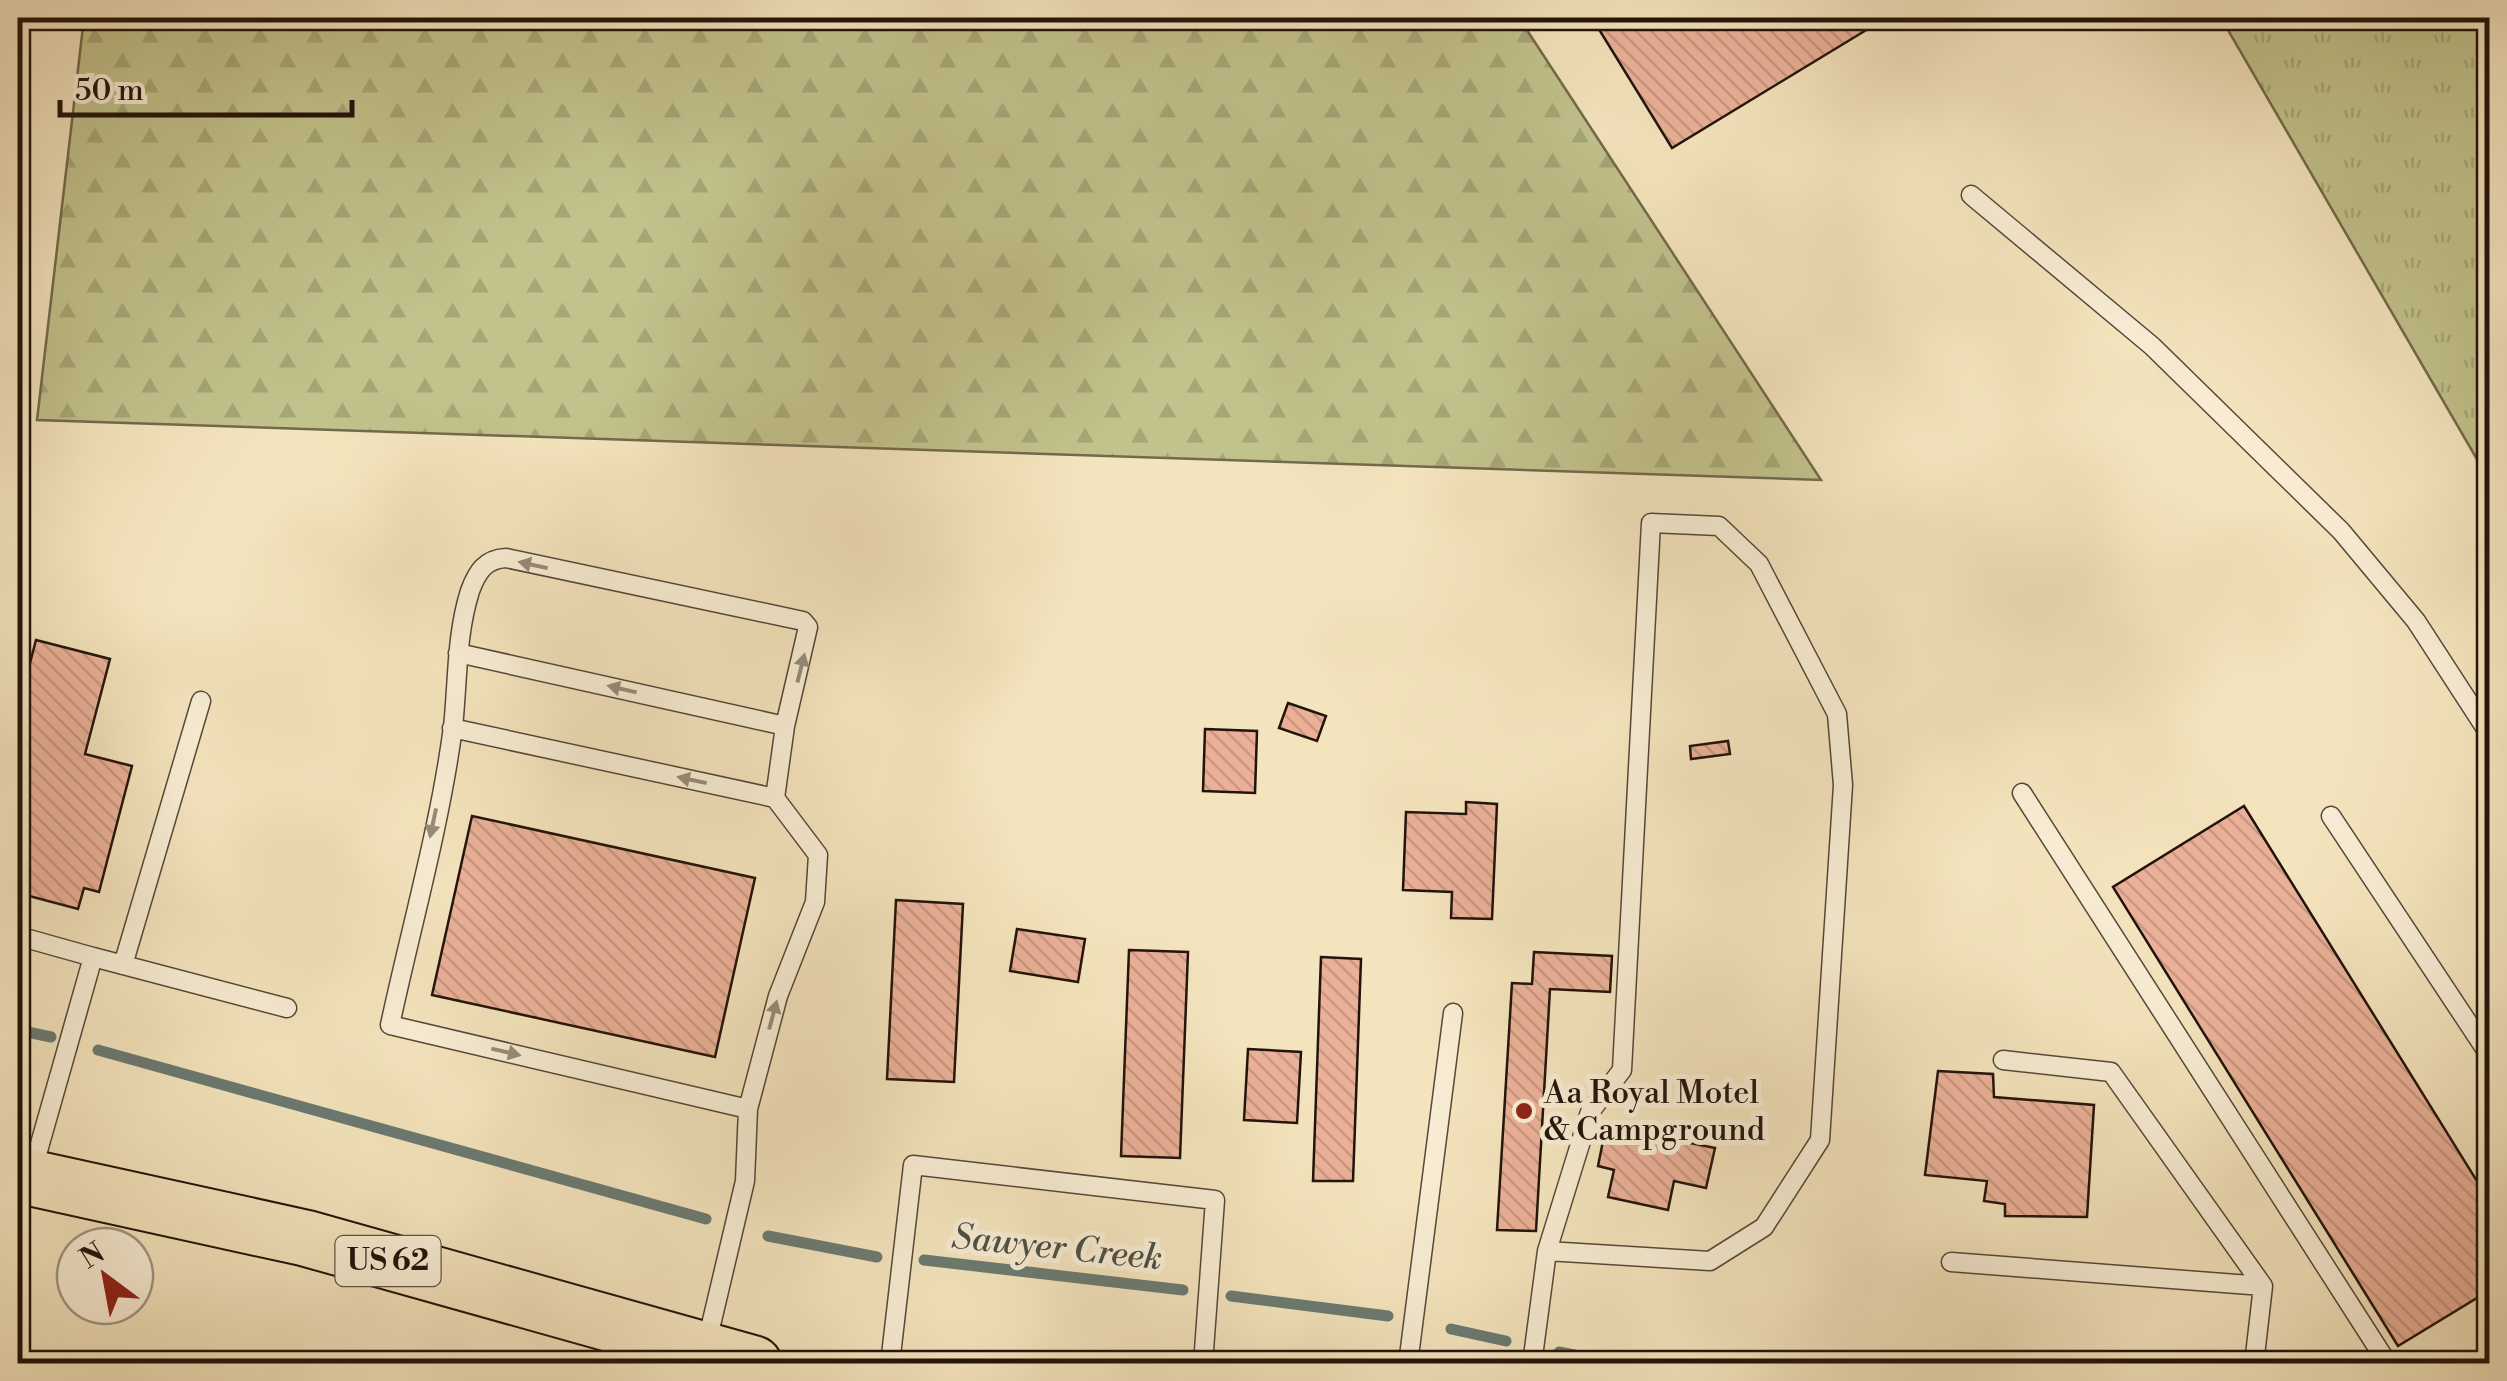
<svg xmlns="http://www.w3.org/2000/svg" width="2507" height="1381" font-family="'Libre Bodoni',serif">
<defs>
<pattern id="grass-tufts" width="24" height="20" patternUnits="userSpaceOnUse" patternTransform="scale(2.5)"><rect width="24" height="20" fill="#c2c28c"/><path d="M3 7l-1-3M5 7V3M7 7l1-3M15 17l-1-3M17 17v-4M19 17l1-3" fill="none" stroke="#a6a677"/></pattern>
<pattern id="forest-firs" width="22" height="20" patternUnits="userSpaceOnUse" patternTransform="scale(2.5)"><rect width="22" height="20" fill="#c2c28c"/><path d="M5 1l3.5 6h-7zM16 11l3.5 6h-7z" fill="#a6a677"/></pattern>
<pattern id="building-back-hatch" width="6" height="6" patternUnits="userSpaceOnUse" patternTransform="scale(2.5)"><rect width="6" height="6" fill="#ebb198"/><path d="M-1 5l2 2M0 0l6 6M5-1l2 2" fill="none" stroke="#c99782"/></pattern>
</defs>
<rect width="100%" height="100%" fill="#f4e4bd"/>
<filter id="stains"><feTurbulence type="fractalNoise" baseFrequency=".002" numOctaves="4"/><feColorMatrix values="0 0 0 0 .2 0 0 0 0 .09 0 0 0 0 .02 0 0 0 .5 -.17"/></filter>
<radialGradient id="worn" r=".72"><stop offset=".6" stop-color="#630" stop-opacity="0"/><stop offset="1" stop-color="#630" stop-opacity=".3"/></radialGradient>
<path fill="url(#grass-tufts)" stroke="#726a4c" stroke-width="2.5" d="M2221 18H2489V480Z"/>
<path fill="url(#forest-firs)" stroke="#726a4c" stroke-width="2.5" d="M84 18H1519L1821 480 37 420Z"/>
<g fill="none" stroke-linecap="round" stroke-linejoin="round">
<path stroke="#6b7a72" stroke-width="11" d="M18 1030 51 1037
M98 1050 706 1219
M768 1236 877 1257
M924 1260 1183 1290
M1231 1296 1388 1316
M1451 1329 1506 1341
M1559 1352 1619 1364"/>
</g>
<path fill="url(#building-back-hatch)" stroke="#22130b" stroke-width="2.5" d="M1592 18H1886L1672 148Z
M36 640 110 659 85 754 132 766 99 892 84 888 78 909 18 893V709Z
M1288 703 1326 716 1317 741 1279 728Z
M1205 729 1257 731 1255 793 1203 791Z
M1728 741 1730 754 1691 759 1690 746Z
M1466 802 1497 804 1492 919 1451 918 1452 892 1403 890 1406 812 1466 814Z
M2244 806 2490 1202V1290L2398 1346 2113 887Z
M472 816 755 878 715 1057 432 995Z
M896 900 963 904 954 1082 887 1079Z
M1017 929 1085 939 1078 982 1010 971Z
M1129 950 1188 952 1180 1158 1121 1156Z
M1534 952 1612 956 1610 992 1550 989 1536 1231 1497 1230 1512 983 1532 984Z
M1321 957 1361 959 1353 1181H1313Z
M1248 1049 1301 1052 1297 1123 1244 1120Z
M1938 1071 1993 1074 1994 1097 2094 1105 2087 1217 2005 1216V1204L1984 1201 1987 1181 1925 1175Z
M1606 1126 1715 1148 1706 1188 1674 1181 1668 1210 1608 1197 1614 1170 1598 1166Z"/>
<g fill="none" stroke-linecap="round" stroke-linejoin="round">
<g stroke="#564738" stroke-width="21">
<path id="service" d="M1971 195 2152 346 2341 531 2416 621 2490 735
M458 653 785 726
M452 728 775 798 818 855 815 902 778 996 748 1109 745 1181 706 1346
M2022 793 2388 1364
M2331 816 2490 1056
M18 936 93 957
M123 965 201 701
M2003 1060 2111 1072 2263 1286
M748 1109 390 1025C411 927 440 826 453 727 458 681 456 635 470 591 477 572 485 559 506 558L803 621 808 627 785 726 775 798
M32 1172 93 957 287 1008
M1951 1262 2263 1286 2254 1364
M890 1364 913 1165 1215 1200 1203 1364
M1408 1364 1453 1013
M1532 1364 1547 1251 1590 1112 1622 1070 1651 523 1719 526 1759 564 1837 714 1843 785 1820 1140 1764 1227 1710 1261 1547 1251
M2459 1364 2490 1361"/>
</g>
<g stroke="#22130b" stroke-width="59">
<path id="primary" d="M18 1175 305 1238 754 1364"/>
</g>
<use href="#service" stroke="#f8edd4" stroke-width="18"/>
<use href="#primary" stroke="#f4e4bd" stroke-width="55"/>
</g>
<defs><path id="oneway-solid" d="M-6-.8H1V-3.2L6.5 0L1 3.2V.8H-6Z" transform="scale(2.5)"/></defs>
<g fill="#988b7a">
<use href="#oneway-solid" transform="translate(533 565) rotate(-168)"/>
<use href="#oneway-solid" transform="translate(801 668) rotate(-76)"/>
<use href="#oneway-solid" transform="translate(622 689) rotate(-167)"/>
<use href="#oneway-solid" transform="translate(692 780) rotate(-168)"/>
<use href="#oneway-solid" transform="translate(433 823) rotate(102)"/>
<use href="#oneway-solid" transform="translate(773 1015) rotate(-75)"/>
<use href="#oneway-solid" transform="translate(506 1052) rotate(13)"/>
</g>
<circle fill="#8f2418" stroke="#f8edd4" stroke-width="4" cx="1524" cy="1111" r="10"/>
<g text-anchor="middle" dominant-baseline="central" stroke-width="10" stroke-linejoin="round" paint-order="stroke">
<rect fill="#f8edd4" stroke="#625447" stroke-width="2.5" x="335.5" y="1236" width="105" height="50" rx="8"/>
<g font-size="30" font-weight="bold" fill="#22130b">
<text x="388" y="1261">US 62</text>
</g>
<g font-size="32" fill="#22130b" stroke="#f8edd4" text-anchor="start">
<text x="1544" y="1093">Aa Royal Motel<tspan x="1544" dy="37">&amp; Campground</tspan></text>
</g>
<g font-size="35" font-style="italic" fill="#4d4f47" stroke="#f8edd4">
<text transform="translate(1057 1248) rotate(6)">Sawyer Creek</text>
</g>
</g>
<rect width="2507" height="1381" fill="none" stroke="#f4e4bd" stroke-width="60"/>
<rect x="20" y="20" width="2467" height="1341" fill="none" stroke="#22130b" stroke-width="5"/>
<rect x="30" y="30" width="2447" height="1321" fill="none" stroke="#22130b" stroke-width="2.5"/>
<g transform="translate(105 1276) rotate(328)"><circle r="48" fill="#f8edd4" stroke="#a29684" stroke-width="2.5"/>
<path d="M0-8L18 38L0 25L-18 38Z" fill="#8f2418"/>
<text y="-15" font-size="28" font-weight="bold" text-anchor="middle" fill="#22130b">N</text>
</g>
<path d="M60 100v15h292v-15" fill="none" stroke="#22130b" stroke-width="5"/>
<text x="75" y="100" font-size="30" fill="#22130b" stroke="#f8edd4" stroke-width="8" paint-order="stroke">50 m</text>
<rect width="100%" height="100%" filter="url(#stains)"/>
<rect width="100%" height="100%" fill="url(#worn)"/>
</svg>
